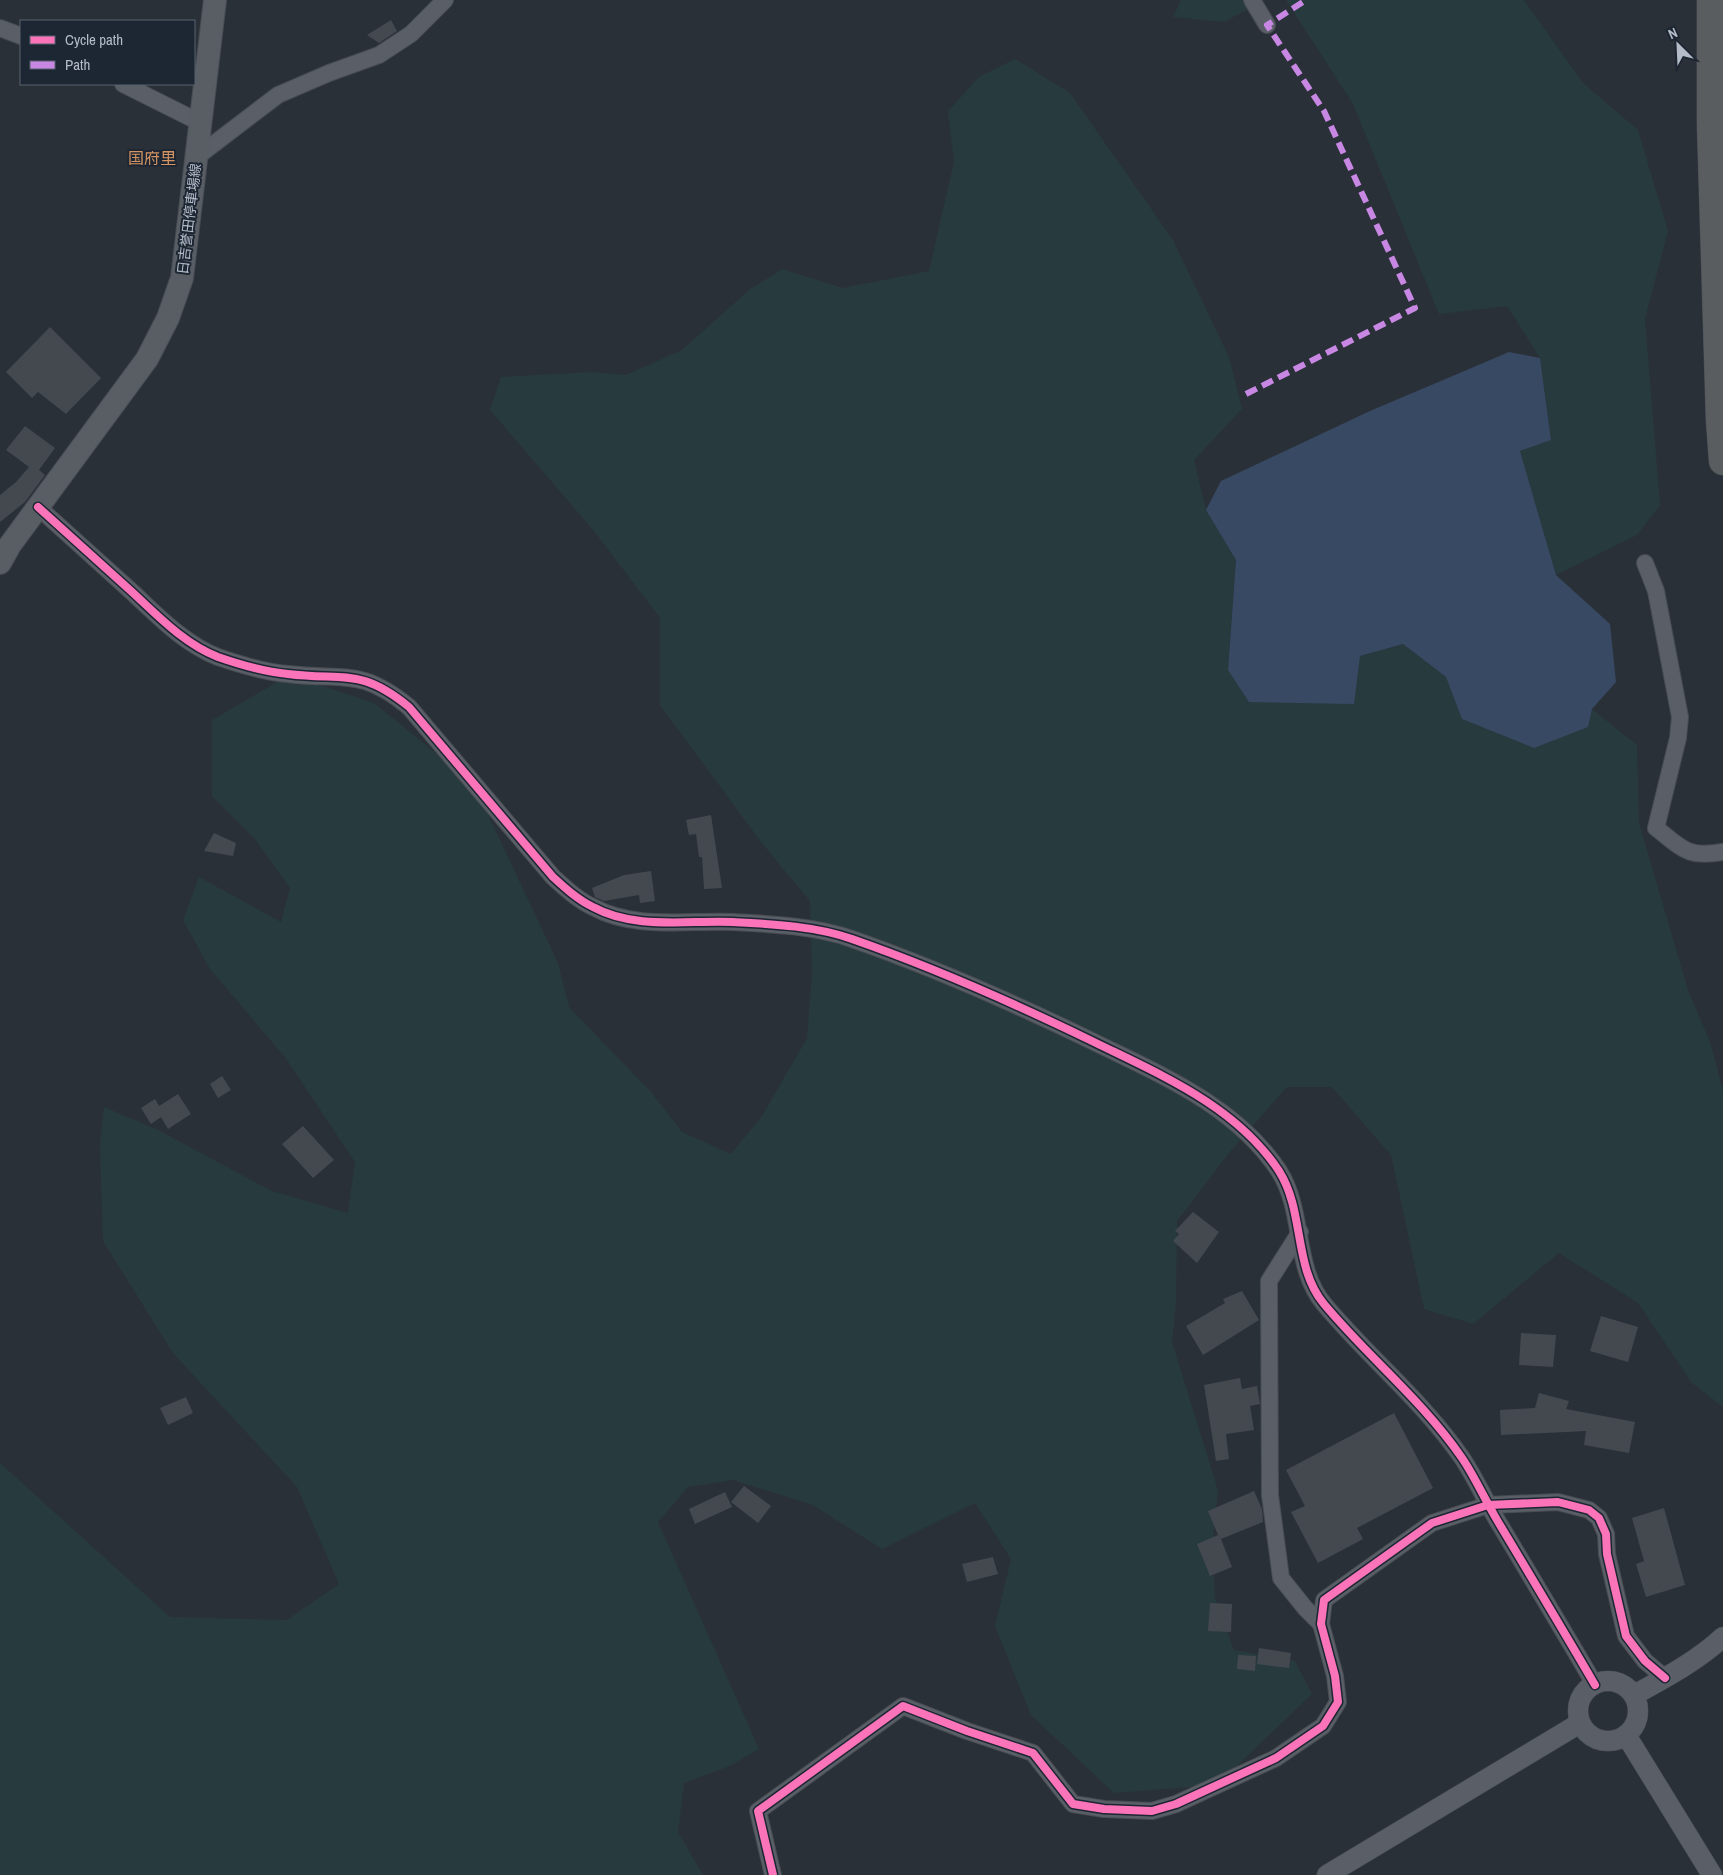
<svg xmlns="http://www.w3.org/2000/svg" width="1723" height="1875" font-family="'Archivo Narrow','Noto Sans JP',sans-serif">
<rect width="100%" height="100%" fill="#2a3038"/>
<path fill="#273a3e" d="M1181 0H1265L1224 22 1173 17Z
M1286 0H1524L1583 83 1638 130 1668 231 1645 319 1660 505 1637 535 1556 575 1520 451 1551 439 1540 358 1507 306 1439 314 1353 104Z
M1015 59 1070 93 1173 240 1229 357 1242 409 1194 460 1206 510 1236 560 1228 670 1360 656 1403 644 1446 677 1463 719 1534 748 1592 709 1637 745 1639 823 1688 990 1710 1042 1723 1090V1407L1692 1383 1638 1303 1559 1253 1473 1324 1424 1309 1391 1155 1332 1087H1287L1229 1153 1177 1221 1176 1303 1172 1342 1218 1490 1212 1548 1215 1598 1234 1650 1295 1661 1312 1694 1217 1785 1114 1793 1031 1715 995 1626 1011 1559 975 1503 882 1549 813 1505 733 1480 688 1487 658 1522 759 1749 730 1766 684 1783 678 1832 703 1875H0V1463L170 1617 287 1620 339 1584 297 1487 173 1353 103 1241 100 1146 104 1107 156 1129 272 1191 348 1213 355 1162 285 1057 210 969 183 920 199 877 281 922 290 888 255 839 212 796V720L289 675 374 703 473 783 558 963 569 1007 651 1092 682 1132 731 1154 762 1116 807 1038 812 974 810 901 761 842 660 705V618L594 531 490 410 501 377 592 372 626 375 682 350 749 290 782 269 843 288 929 271 954 162 948 111 979 77Z"/>
<path fill="#384963" d="M1509 352 1540 358 1551 440 1520 451 1556 575 1610 624 1616 682 1592 709 1588 727 1534 748 1462 719 1446 677 1403 644 1360 656 1354 704 1249 702 1228 670 1236 560 1206 510 1221 481 1370 411Z"/>
<path fill="#444950" d="M391 20 397 31 379 43 367 35Z
M50 327 101 378 66 414 38 392 32 398 6 372Z
M25 426 55 448 39 470 45 475 25 502 0 522V495L16 482 29 467 6 450Z
M711 815 722 888 704 889 702 857H699L696 834 689 835 686 820Z
M214 833 236 843 233 856 204 851Z
M651 871 655 901 640 903 639 895 604 901 595 897 592 888 624 875Z
M222 1076 231 1090 218 1098 210 1084Z
M178 1094 191 1114 168 1129 161 1117 151 1124 141 1108 155 1099 159 1106Z
M303 1126 334 1160 313 1178 282 1144Z
M1193 1212 1219 1232 1197 1263 1173 1241 1179 1234 1175 1231Z
M1242 1291 1259 1320 1203 1355 1186 1326 1225 1303 1223 1299Z
M1601 1316 1638 1327 1628 1362 1590 1351Z
M1521 1333 1556 1335 1553 1367 1519 1365Z
M1240 1378 1242 1389 1257 1386 1260 1404 1250 1406 1254 1430 1226 1434 1229 1459 1216 1461 1204 1385Z
M1539 1393 1569 1401 1566 1409 1635 1422 1629 1453 1584 1445 1586 1431 1501 1435 1500 1410 1535 1408Z
M186 1397 193 1413 168 1425 160 1408Z
M1394 1413 1433 1488 1357 1528 1363 1539 1318 1563 1291 1512 1305 1506 1286 1470Z
M744 1486 771 1506 758 1523 731 1502Z
M1254 1491 1262 1509 1263 1522 1221 1539 1232 1567 1210 1576 1197 1544 1218 1535 1208 1511Z
M725 1492 732 1507 695 1524 689 1509Z
M1664 1508 1685 1585 1646 1597 1636 1564 1644 1561 1632 1518Z
M993 1557 998 1574 967 1582 962 1564Z
M1210 1603 1232 1604 1231 1632 1208 1631Z
M1259 1648 1291 1653 1289 1668 1257 1664Z
M1238 1655 1256 1656 1255 1671 1237 1669Z"/>
<g fill="none" stroke-linecap="round" stroke-linejoin="round">
<g stroke="#484c53" stroke-width="18">
<path id="minor" d="M1252 0 1267 25
M0 28 21 36
M123 84 201 123
M198 156 278 95 329 73 379 55 411 34 445 0
M38 507C69 535 100 563 131 591 157 615 184 644 218 657 241 665 265 672 288 674 344 681 360 667 409 707L553 877C565 888 578 900 593 907 635 930 687 920 733 922 771 924 816 926 852 939 935 968 1016 1004 1094 1042 1161 1075 1236 1106 1279 1171 1305 1212 1293 1267 1324 1304 1368 1357 1423 1401 1462 1458 1475 1477 1485 1500 1497 1520 1530 1575 1563 1630 1595 1685
M1645 563 1656 591 1680 717 1678 738 1656 828C1683 849 1687 858 1723 852
M1300 1232 1269 1281 1270 1495 1281 1578 1305 1608 1321 1624
M773 1875 758 1811 903 1706 967 1731 1033 1753 1073 1804 1104 1809 1152 1811 1176 1804 1276 1758 1323 1726 1338 1702 1335 1676 1321 1624 1324 1600 1432 1523 1488 1505 1558 1502 1589 1510 1599 1518 1606 1534 1607 1554 1626 1636 1645 1661 1665 1678"/>
</g>
<g stroke="#484c53" stroke-width="21">
<path id="tertiary" d="M1578 1711a30 30 0 1 1 60 0a30 30 0 1 1-60 0Z
M1634 1695C1665 1678 1697 1661 1723 1637
M1626 1735 1712 1875
M1327 1875 1580 1723"/>
</g>
<g stroke="#484c53" stroke-width="24">
<path id="secondary" d="M0 563 10 545 147 359 168 318 182 278 215 0"/>
</g>
<g stroke="#474c53" stroke-width="29">
<path id="motorway" d="M1711 0V123L1720 420 1723 461"/>
</g>
<use href="#minor" stroke="#5a5e66" stroke-width="16"/>
<use href="#tertiary" stroke="#5a5e66" stroke-width="20"/>
<use href="#secondary" stroke="#595d64" stroke-width="22"/>
<use href="#motorway" stroke="#5a5d60" stroke-width="28"/>
<path stroke="#c787e3" stroke-width="6" stroke-dasharray="12 6" stroke-linecap="butt" d="M1246 394 1415 308 1324 111 1267 25 1306 0"/>
<g stroke="#1d2633" stroke-width="11">
<path id="cycleway" d="M38 507C69 535 100 563 131 591 157 615 184 644 218 657 241 665 265 672 288 674 344 681 360 667 409 707L553 877C565 888 578 900 593 907 635 930 687 920 733 922 771 924 816 926 852 939 935 968 1016 1004 1094 1042 1161 1075 1236 1106 1279 1171 1305 1212 1293 1267 1324 1304 1368 1357 1423 1401 1462 1458 1475 1477 1485 1500 1497 1520 1530 1575 1563 1630 1595 1685
M773 1875 758 1811 903 1706 967 1731 1033 1753 1073 1804 1104 1809 1152 1811 1176 1804 1276 1758 1323 1726 1338 1702 1335 1676 1321 1624 1324 1600 1432 1523 1488 1505 1558 1502 1589 1510 1599 1518 1606 1534 1607 1554 1626 1636 1645 1661 1665 1678"/>
</g>
<use href="#cycleway" stroke="#fb73b8" stroke-width="8"/>
</g>
<g text-anchor="middle" dominant-baseline="central" stroke-width="4" stroke-linejoin="round" paint-order="stroke">
<g font-size="14" fill="#b4bcc9" stroke="#1d2633">
<text transform="translate(189 219) rotate(-83)">日吉誉田停車場線</text>
</g>
<g font-size="16" fill="#d59563" stroke="#1d2633">
<text x="152" y="158">国府里</text>
</g>
</g>
<rect x="20" y="20" width="175" height="65" fill="#1d2633" stroke="#59626f"/>
<rect x="30" y="36" width="25" height="8" fill="#fb73b8" stroke="#59626f"/>
<text x="65" y="45" font-size="15" fill="#b4bcc9">Cycle path</text>
<rect x="30" y="61" width="25" height="8" fill="#c787e3" stroke="#59626f"/>
<text x="65" y="70" font-size="15" fill="#b4bcc9">Path</text>
<g transform="translate(1678 45) rotate(336)" stroke="#1d2633" stroke-width="4" paint-order="stroke">
<path d="M0-4L9 19L0 12L-9 19Z" fill="#b4bcc9"/>
<text y="-8" font-size="14" font-weight="bold" text-anchor="middle" fill="#b4bcc9">N</text>
</g>
</svg>
